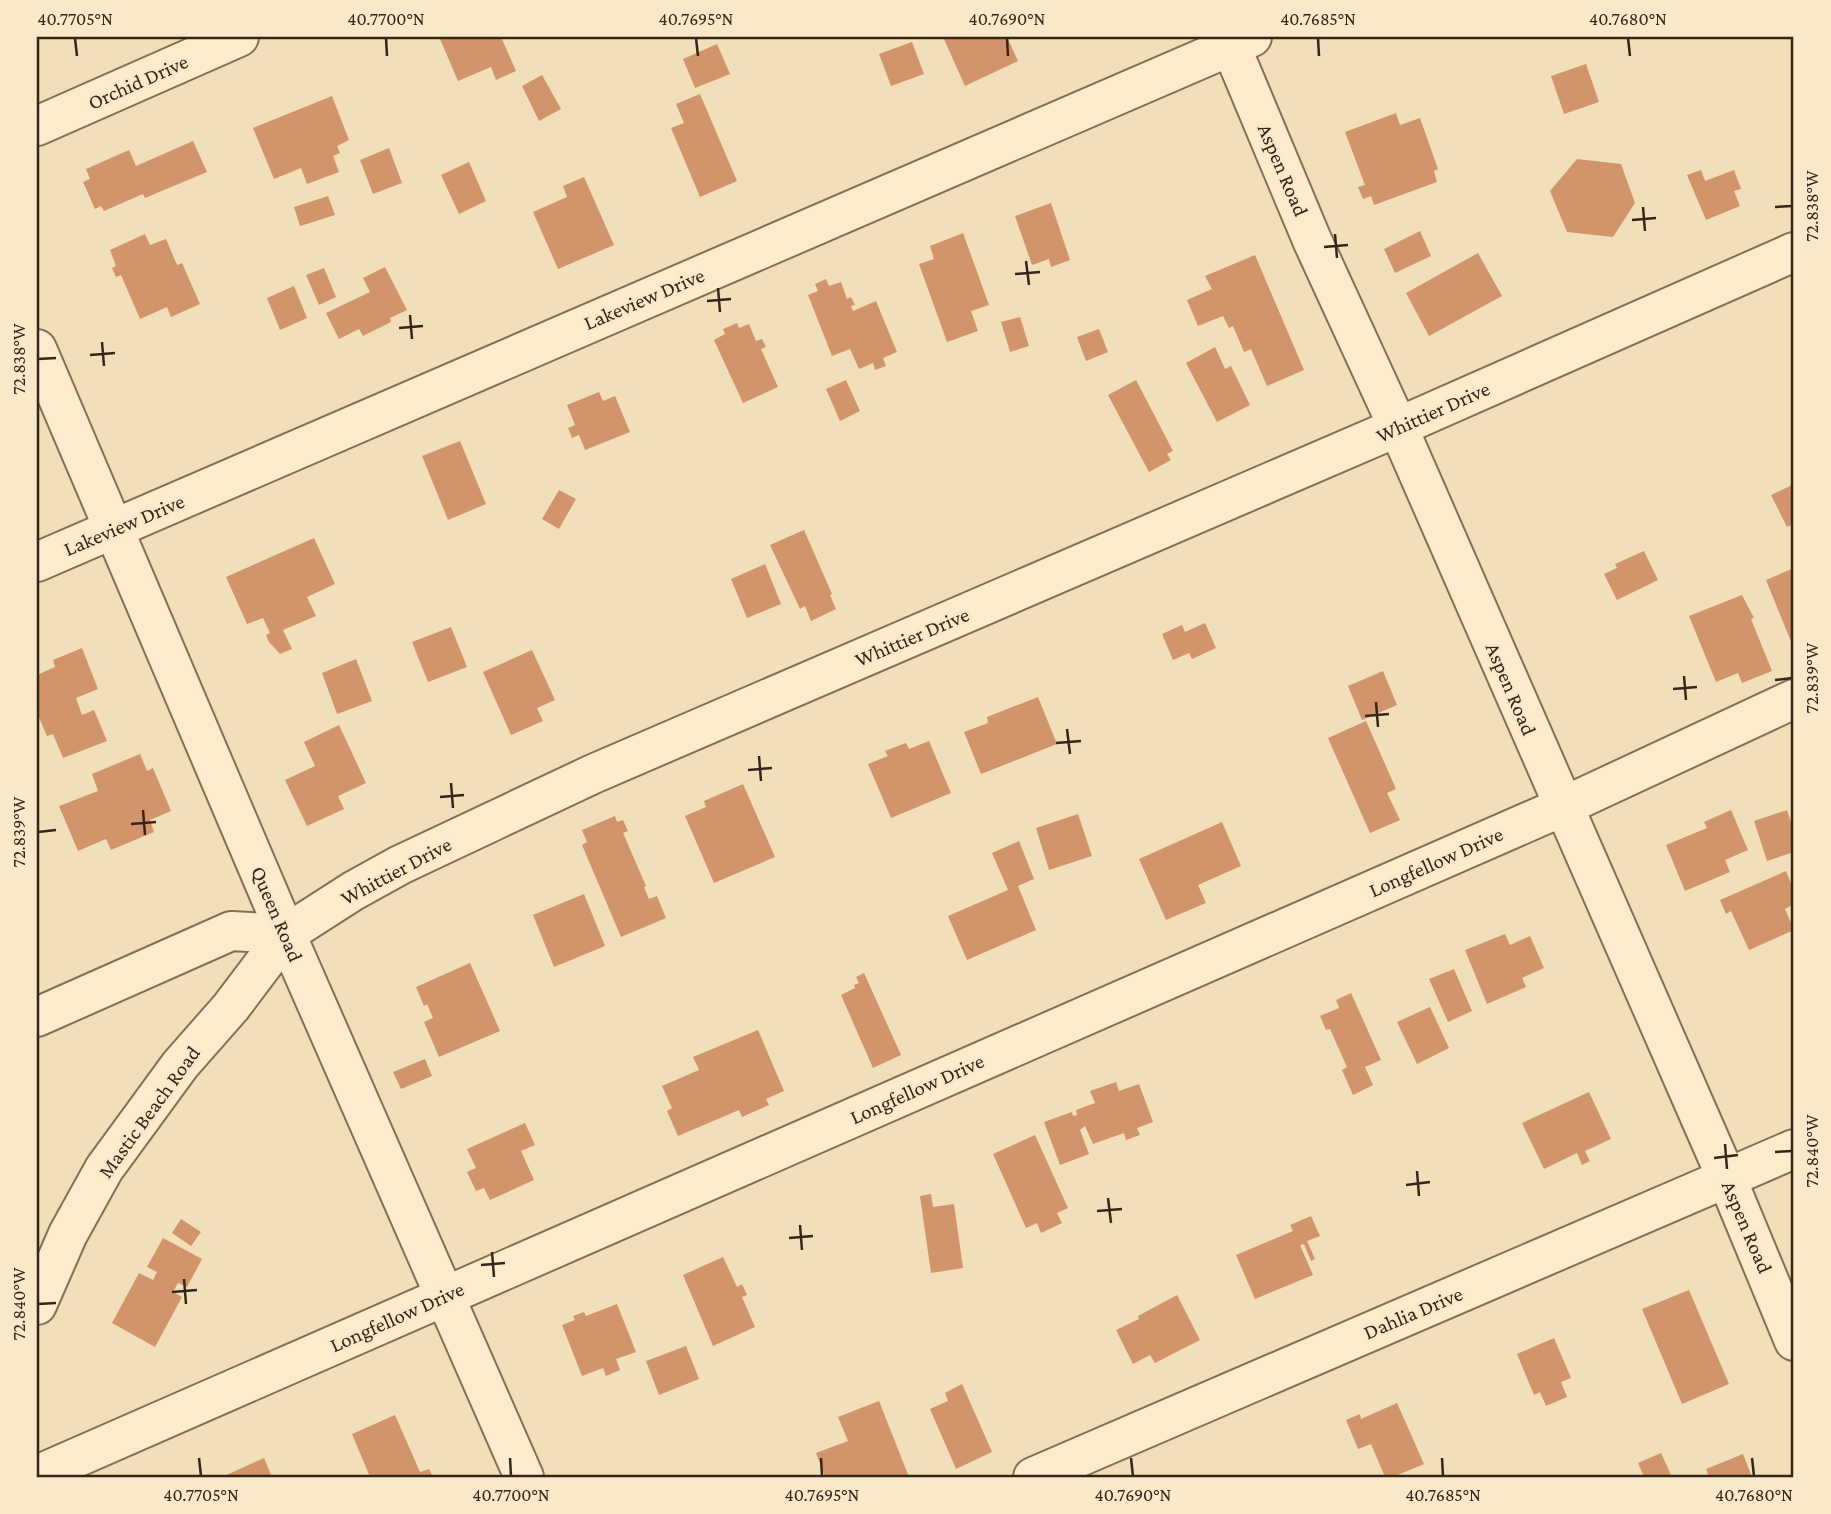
<svg xmlns="http://www.w3.org/2000/svg" width="1831" height="1514" font-family="'Crimson Pro',serif">
<rect width="100%" height="100%" fill="#f1dfb9"/>
<path fill="#d2946b" d="M446 37H501L516 71 496 80 491 67 458 81 440 39Z
M943 37H1007L1018 61 965 86Z
M912 42 924 74 891 86 879 54Z
M717 44 730 74 695 88 683 59Z
M1586 64 1599 102 1564 114 1551 76Z
M542 75 561 109 539 121 522 86Z
M700 94 737 181 700 197 671 128 684 123 676 104Z
M332 96 349 140 337 146 340 153 333 156 339 172 307 184 301 168 274 179 253 128Z
M1396 113 1400 125 1420 118 1438 169 1434 171 1437 182 1374 205 1371 196 1363 199 1358 187 1365 185 1345 132Z
M193 141 207 172 145 198 143 194 104 211 101 206 95 209 83 182 90 179 86 169 129 150 136 166Z
M389 148 402 183 373 194 360 160Z
M1577 159 1621 164 1635 203 1613 237 1567 232 1550 191Z
M469 162 486 201 459 214 441 175Z
M1701 170 1705 181 1734 170 1741 189 1734 191 1740 206 1706 220 1687 175Z
M584 177 614 245 558 269 533 212 567 197 563 186Z
M328 196 335 215 300 226 294 207Z
M1051 203 1070 260 1051 267 1049 259 1032 265 1015 216Z
M1420 231 1431 256 1395 273 1384 249Z
M963 233 989 305 971 311 978 331 947 342 919 264 934 259 930 246Z
M145 234 150 245 166 239 177 265 182 263 200 304 171 317 167 307 140 319 121 275 116 277 112 268 116 266 110 250Z
M1478 253 1502 296 1429 336 1406 293Z
M1255 255 1304 370 1267 386 1251 349 1244 352 1233 326 1229 328 1223 316 1198 326 1187 300 1212 289 1205 276Z
M385 267 407 310 390 318 391 322 363 336 359 329 339 339 326 313 370 292 363 278Z
M324 268 336 297 319 305 306 275Z
M826 279 829 286 841 282 847 299 851 297 855 305 851 306 853 311 876 301 897 352 883 358 886 366 875 370 873 363 859 369 850 349 832 356 808 295 818 291 815 284Z
M294 286 307 318 280 330 267 298Z
M1020 317 1029 346 1010 352 1001 322Z
M737 323 739 328 749 324 756 341 762 339 766 347 761 349 778 387 743 403 714 340 725 334 723 329Z
M1099 329 1108 352 1086 361 1077 337Z
M1215 347 1225 369 1231 366 1250 405 1217 422 1186 363Z
M846 380 860 411 840 421 826 389Z
M1136 380 1173 451 1167 454 1171 460 1149 472 1108 395Z
M599 392 603 401 615 396 630 432 585 450 579 435 572 438 568 428 575 425 567 405Z
M460 441 486 504 448 520 422 456Z
M1792 485 1794 491V524L1787 527 1771 495Z
M559 490 576 499 559 529 542 519Z
M804 530 832 594 830 595 836 609 811 621 805 606 800 609 770 545Z
M314 538 335 584 307 597 316 616 283 630 292 649 280 654 269 642 266 635 270 633 263 618 247 624 226 577Z
M1644 551 1658 580 1617 600 1604 574 1617 568 1615 564Z
M765 564 781 604 747 618 731 579Z
M1794 568V649L1766 580Z
M1742 595 1754 618 1751 619 1772 671 1742 683 1738 673 1716 682 1689 616Z
M1205 623 1216 648 1192 659 1189 653 1173 660 1162 634 1182 625 1185 632Z
M451 627 467 667 428 682 412 642Z
M82 648 98 689 76 698 82 715 94 710 107 741 63 758 53 734 47 736 37 713V675L55 667 53 660Z
M532 650 555 700 537 708 543 721 511 735 483 672Z
M356 659 372 701 337 714 322 673Z
M1383 671 1397 705 1362 720 1348 686Z
M1038 697 1057 744 981 774 964 732 988 723 987 717Z
M1366 721 1396 789 1387 793 1400 820 1370 833 1328 738Z
M339 725 366 783 338 796 344 809 307 826 285 780 315 766 304 742Z
M929 741 951 793 891 818 868 764 888 756 885 751 906 743 909 749Z
M140 754 147 771 153 768 171 811 150 820 154 832 111 850 106 839 78 851 59 806 98 791 92 774Z
M743 784 775 857 714 883 685 816 706 807 704 801Z
M1731 810 1748 850 1725 860 1730 872 1685 891 1666 845 1707 828 1704 822Z
M1787 810 1794 831V852L1767 861 1754 821Z
M1078 814 1092 856 1049 870 1036 828Z
M615 816 617 822 623 820 628 831 623 833 646 886 644 887 649 899 657 896 666 918 621 937 582 845 587 842 582 830Z
M1222 822 1241 866 1198 885 1206 903 1166 920 1139 859Z
M1019 841 1034 879 1018 886 1036 930 967 960 948 916 1008 890 992 853Z
M1786 871 1794 891V904L1785 909 1794 930 1749 950 1731 911 1726 914 1720 900Z
M584 894 605 946 554 967 533 915Z
M1505 934 1510 945 1530 936 1544 968 1522 978 1526 987 1487 1004 1465 950Z
M470 963 500 1031 439 1057 424 1022 433 1018 427 1004 424 1006 416 987Z
M1454 969 1472 1011 1448 1022 1429 979Z
M864 973 901 1055 873 1068 841 995 855 988 854 985 859 983 856 977Z
M1351 993 1381 1060 1365 1067 1373 1085 1353 1095 1342 1070 1347 1067 1330 1029 1326 1030 1320 1016 1339 1008 1336 1000Z
M1430 1007 1449 1048 1417 1064 1397 1022Z
M758 1030 784 1091 766 1099 769 1105 742 1117 739 1110 678 1136 667 1111 672 1108 662 1086 699 1070 693 1057Z
M425 1059 432 1076 401 1089 393 1072Z
M1116 1082 1119 1091 1139 1084 1153 1122 1137 1128 1140 1135 1126 1140 1124 1133 1093 1144 1085 1126 1080 1130 1089 1154 1060 1165 1044 1122 1072 1112 1073 1116 1077 1115 1076 1110 1095 1103 1090 1091Z
M1589 1092 1611 1139 1585 1151 1590 1161 1582 1165 1577 1153 1544 1169 1522 1123Z
M525 1123 535 1145 521 1151 534 1180 490 1200 484 1188 476 1191 467 1172 476 1168 467 1149Z
M1035 1135 1068 1208 1057 1213 1062 1223 1041 1233 1037 1223 1026 1228 993 1154Z
M931 1194 933 1207 954 1204 963 1268 931 1273 920 1196Z
M1311 1216 1320 1236 1307 1241 1315 1259 1311 1261 1304 1244 1300 1245 1313 1275 1255 1299 1236 1255 1293 1231 1290 1225Z
M181 1219 201 1232 191 1246 172 1233Z
M163 1238 202 1259 187 1287 178 1283 173 1292 182 1297 155 1347 112 1323 139 1273 153 1280 157 1272 147 1267Z
M723 1257 737 1287 742 1284 747 1295 742 1297 755 1327 713 1346 683 1275Z
M1689 1290 1729 1384 1682 1404 1642 1309Z
M1177 1295 1200 1340 1155 1363 1150 1355 1133 1364 1116 1330 1139 1319 1138 1316Z
M617 1304 636 1352 616 1359 620 1370 606 1376 603 1368 582 1376 562 1325 575 1320 573 1316 584 1312 586 1316Z
M1554 1338 1571 1378 1561 1382 1567 1397 1546 1406 1540 1392 1534 1395 1517 1354Z
M686 1346 699 1379 659 1395 646 1361Z
M962 1384 992 1452 956 1469 930 1409 948 1401 945 1393Z
M879 1401 909 1477H825L816 1453 848 1441 838 1417Z
M1397 1403 1424 1464 1393 1477H1385L1371 1444 1358 1449 1346 1420 1360 1414 1361 1419Z
M395 1415 420 1472 429 1469 433 1477H370L352 1434Z
M1661 1453 1672 1477H1644L1638 1463Z
M1743 1454 1752 1477H1709L1706 1469Z
M264 1458 272 1477H222Z"/>
<g fill="none" stroke-linecap="round" stroke-linejoin="round">
<g stroke="#886e52" stroke-width="42">
<path id="minor" d="M1227 37 1312 240 1398 427 1727 1179 1794 1341
M37 126 239 37
M37 349 286 934 524 1477
M37 562 1252 37
M37 1017 231 931 286 934 353 891 400 865 593 774 1398 427 1794 252
M37 1305 68 1234 104 1169 180 1065 231 1007 286 934
M37 1475 1562 807 1794 699
M1033 1477 1794 1149"/>
</g>
<use href="#minor" stroke="#fceccc" stroke-width="38"/>
</g>
<path fill="none" stroke="#362619" stroke-width="2.5" d="M75 38 77 56M386 38 387 56M696 38 698 56M1007 38 1008 56M1318 38 1319 56M1628 38 1630 56M1643 207 1645 231M1775 207 1792 206M1632 220 1656 218M1335 234 1337 258M1324 247 1348 245M1026 261 1029 285M1015 274 1040 272M718 288 720 312M707 301 731 299M410 315 412 339M399 328 423 326M102 342 104 366M90 355 115 353M38 359 56 358M1684 676 1686 700M1775 680 1792 678M1673 689 1697 687M1376 702 1378 727M1365 716 1389 714M1067 729 1070 754M1056 743 1081 741M759 756 761 781M748 770 772 768M451 783 453 808M440 797 464 795M143 810 145 835M131 824 156 822M38 832 56 830M1725 1144 1727 1169M1775 1152 1792 1151M1714 1158 1738 1155M1417 1171 1419 1196M1406 1185 1430 1182M1108 1198 1111 1223M1097 1211 1122 1209M800 1225 802 1250M789 1238 813 1236M492 1252 494 1277M481 1265 505 1263M184 1279 186 1304M172 1292 197 1290M38 1304 56 1303M199 1458 201 1476M510 1458 511 1476M821 1458 822 1476M1131 1458 1133 1476M1442 1458 1443 1476M1752 1458 1754 1476"/>
<g text-anchor="middle" dominant-baseline="central" stroke-width="6" stroke-linejoin="round" paint-order="stroke">
<g font-size="21" fill="#362619" stroke="#f8e9c9">
<text transform="translate(138 82) rotate(-24)">Orchid Drive</text>
<text transform="translate(1283 170) rotate(67)">Aspen Road</text>
<text transform="translate(644 299) rotate(-23)">Lakeview Drive</text>
<text transform="translate(1433 412) rotate(-24)">Whittier Drive</text>
<text transform="translate(124 525) rotate(-23)">Lakeview Drive</text>
<text transform="translate(912 637) rotate(-23)">Whittier Drive</text>
<text transform="translate(1511 689) rotate(67)">Aspen Road</text>
<text transform="translate(1436 862) rotate(-24)">Longfellow Drive</text>
<text transform="translate(396 871) rotate(-28)">Whittier Drive</text>
<text transform="translate(277 914) rotate(67)">Queen Road</text>
<text transform="translate(917 1089) rotate(-24)">Longfellow Drive</text>
<text transform="translate(149 1112) rotate(-54)">Mastic Beach Road</text>
<text transform="translate(1747 1227) rotate(67)">Aspen Road</text>
<text transform="translate(1413 1313) rotate(-23)">Dahlia Drive</text>
<text transform="translate(397 1317) rotate(-24)">Longfellow Drive</text>
</g>
</g>
<rect width="1831" height="1514" fill="none" stroke="#f8e9c9" stroke-width="77"/>
<rect x="38" y="38" width="1754" height="1438" fill="none" stroke="#362619" stroke-width="2.5"/>
<g font-size="18" text-anchor="middle" fill="#362619">
<text x="75" y="25">40.7705°N</text>
<text x="386" y="25">40.7700°N</text>
<text x="696" y="25">40.7695°N</text>
<text x="1007" y="25">40.7690°N</text>
<text x="1318" y="25">40.7685°N</text>
<text x="1628" y="25">40.7680°N</text>
<text transform="translate(1812 206) rotate(-90)" y="6">72.838°W</text>
<text transform="translate(19 359) rotate(-90)" y="6">72.838°W</text>
<text transform="translate(1812 678) rotate(-90)" y="6">72.839°W</text>
<text transform="translate(19 832) rotate(-90)" y="6">72.839°W</text>
<text transform="translate(1812 1151) rotate(-90)" y="6">72.840°W</text>
<text transform="translate(19 1304) rotate(-90)" y="6">72.840°W</text>
<text x="201" y="1501">40.7705°N</text>
<text x="511" y="1501">40.7700°N</text>
<text x="822" y="1501">40.7695°N</text>
<text x="1133" y="1501">40.7690°N</text>
<text x="1443" y="1501">40.7685°N</text>
<text x="1754" y="1501">40.7680°N</text>
</g>
</svg>
